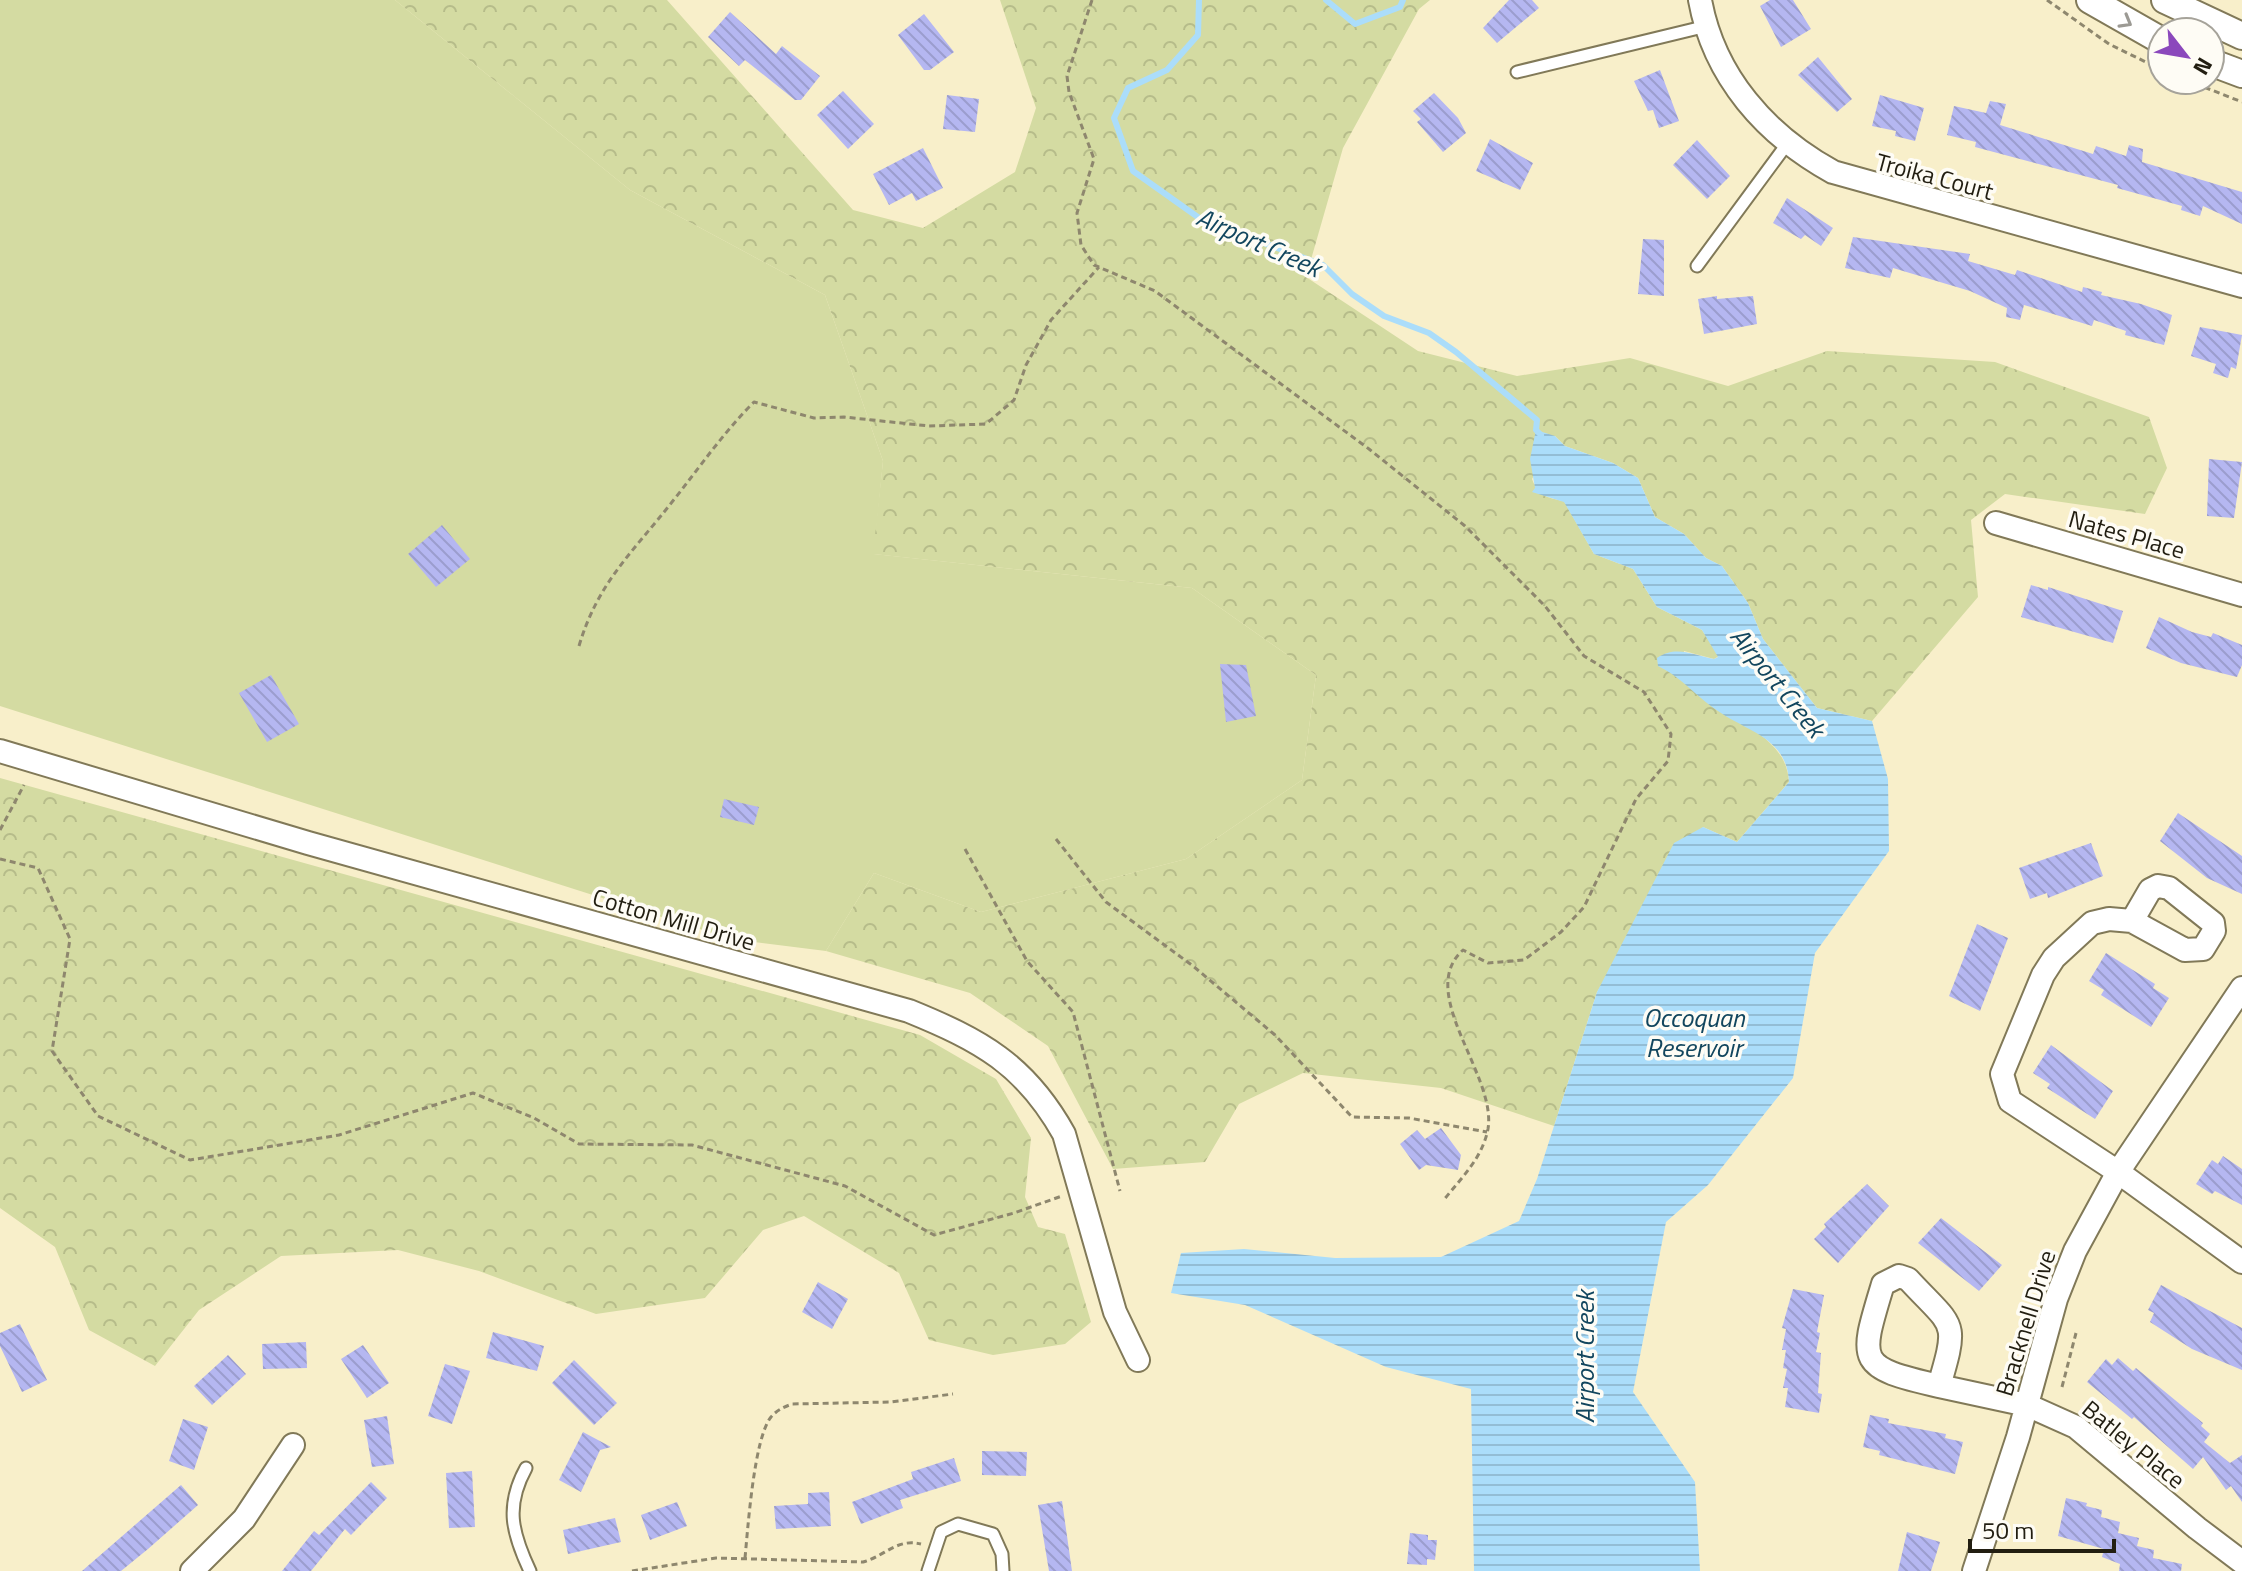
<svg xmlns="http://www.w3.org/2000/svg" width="2242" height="1571" font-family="'Titillium Web',sans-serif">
<defs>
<pattern id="forest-crowns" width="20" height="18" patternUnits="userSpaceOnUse" patternTransform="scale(2)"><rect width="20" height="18" fill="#d4dba2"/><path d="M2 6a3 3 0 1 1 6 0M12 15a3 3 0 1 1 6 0" fill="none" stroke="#b6bc8a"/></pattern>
<pattern id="water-rules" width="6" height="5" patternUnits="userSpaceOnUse" patternTransform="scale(2)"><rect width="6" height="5" fill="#abddfa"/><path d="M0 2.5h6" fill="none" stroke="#93bdd5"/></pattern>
<pattern id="building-back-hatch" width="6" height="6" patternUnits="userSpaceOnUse" patternTransform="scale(2)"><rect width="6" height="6" fill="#b5b7f1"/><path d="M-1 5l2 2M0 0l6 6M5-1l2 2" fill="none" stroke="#9b9dce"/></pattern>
</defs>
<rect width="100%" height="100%" fill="#f8efca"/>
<path fill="#d4dba2" d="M0 0H395L630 190 825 295 883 461 874 554 1192 588 1316 675 1302 780 1186 859 981 912 874 873 826 951 731 939 0 706Z"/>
<path fill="url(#forest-crowns)" d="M395 0H667L853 210 923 228 1015 172 1036 108 1000 0H1430L1419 9 1343 148 1306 277 1418 351 1517 376 1630 358 1728 386 1827 351 1995 362 2149 417 2167 468 2145 514 2005 494 1971 520 1978 597 1872 721 1817 708 1763 639 1748 603 1722 566 1706 558 1684 534 1655 517 1638 478 1613 463 1565 446 1555 436 1532 479C1538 496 1548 498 1564 501L1594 554 1633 569 1657 607 1702 630 1719 656 1714 659 1684 651 1681 677C1711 718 1786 727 1789 782L1737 842 1703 827 1597 992 1554 1126 1441 1088 1303 1073 1239 1104 1205 1162 1113 1169 1048 1046 970 993 826 951 874 873 981 912 1186 859 1302 780 1316 675 1192 588 873 554 883 461 825 295 630 190Z
M0 778 920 1035 996 1079 1031 1138 1025 1197 1038 1227 1065 1234 1091 1322 1065 1344 993 1355 929 1340 899 1273 804 1216 763 1230 705 1298 596 1314 479 1271 398 1250 281 1256 199 1310 155 1366 89 1330 55 1247 0 1208Z"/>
<path fill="url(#water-rules)" d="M1536 430 1555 436 1565 446 1613 463 1638 478 1655 517 1684 534 1706 558 1722 566 1748 603 1763 639 1817 708 1872 721 1888 779 1889 851 1815 953 1793 1078 1708 1185 1666 1222 1633 1392 1695 1482 1700 1571H1474L1471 1389 1386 1367 1245 1305 1171 1293 1181 1253 1244 1249 1335 1258 1441 1257 1519 1221 1537 1179 1597 992 1674 843 1703 827 1737 842 1789 782C1787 738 1748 732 1718 711 1694 695 1684 679 1658 666L1657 658C1676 645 1693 655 1714 659L1718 657 1702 630 1657 607 1633 569 1594 554 1564 502 1532 492 1535 488 1530 459Z"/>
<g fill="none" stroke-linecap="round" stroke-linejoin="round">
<path stroke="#abddfa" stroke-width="6" d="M1199 0 1198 35 1167 70 1128 88 1114 118 1133 171 1202 220 1323 265 1352 294 1384 316 1429 333 1456 352 1537 420 1536 430 1541 435
M1326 0 1355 24 1400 7 1403 0"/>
</g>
<path fill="url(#building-back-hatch)" d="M1509 0H1532L1539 8 1497 43 1483 28Z
M1770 0H1793L1811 29 1781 47 1760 6Z
M730 12 776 54 782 46 820 76 801 100H795L745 60 739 66 708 37Z
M924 14 954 52 930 70H924L898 35Z
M1818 57 1852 99 1837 112 1798 75Z
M1660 70 1679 121 1659 128 1653 110 1648 111 1634 81Z
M843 91 874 124 848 149 817 115Z
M1434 93 1458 118 1466 133 1443 152 1417 122 1421 119 1413 111Z
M947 95 979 99 975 132 943 129Z
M1880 95 1924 108 1915 141 1895 136 1896 131 1872 126Z
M1990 101 2006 104 2000 125 2093 154 2096 146 2126 156 2129 145 2143 149 2142 162 2242 192V224L2203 206 2200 216 2181 210 2182 206 2117 188 2118 185 1975 147 1976 142 1947 135 1954 106 1986 113Z
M1490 139 1533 163 1520 190 1476 171Z
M1697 140 1730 176 1707 199 1673 165Z
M923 148 943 188 916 201 912 193 889 205 873 174Z
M1787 198 1833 228 1821 246 1805 235 1801 239 1773 223Z
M1853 237 1970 254 1968 261 2015 275 2017 270 2082 292 2083 287 2102 292 2101 295 2141 304 2172 315 2164 345 2125 335 2126 331 2094 320 2092 326 2024 305 2020 320 2006 317 2007 308 1970 291 1893 268 1890 278 1845 268Z
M1643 239 1664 240V296L1638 294Z
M1717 296V299L1753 296 1757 324 1704 334 1698 299Z
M2200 327 2242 335 2236 369 2231 367 2228 378 2213 373 2216 364 2191 356Z
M2209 459 2242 462 2234 518 2207 516Z
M442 525 470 559 436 587 408 554Z
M2031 585 2048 590V587L2123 611 2113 643 2021 617Z
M2159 617 2192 632 2211 637 2213 633 2242 645V665L2237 677 2181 663 2146 648Z
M1220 664 1246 665 1256 716 1226 722Z
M271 675 299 724 267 742 239 693Z
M724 799 759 807 754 825 720 817Z
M2178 813 2242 856V894L2207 878 2160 841Z
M2091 843 2103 876 2048 898 2047 893 2030 899 2019 868Z
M1977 924 2008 938 1980 1011 1949 996Z
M2106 953 2155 984 2153 988 2169 998 2151 1027 2101 995 2104 990 2089 981Z
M2051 1045 2113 1091 2095 1119 2047 1088 2050 1084 2033 1073Z
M1441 1128 1461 1155 1458 1170 1426 1165 1419 1170 1400 1144 1417 1130 1425 1139Z
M2223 1156 2242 1169V1205L2215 1191 2212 1194 2196 1184 2212 1160 2218 1164Z
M1867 1184 1889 1206 1838 1263 1814 1239 1826 1227 1824 1224Z
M1941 1218 2002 1265 1979 1291 1918 1243Z
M818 1282 848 1299 832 1329 802 1312Z
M2161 1285 2242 1328V1370L2192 1349 2150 1322 2154 1313 2148 1310Z
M1793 1289 1824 1295 1817 1332 1820 1333 1816 1352 1821 1353 1818 1393 1822 1394 1819 1413 1785 1407 1788 1388H1783L1787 1369 1783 1368 1786 1350H1782L1786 1329 1782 1328Z
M20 1324 47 1380 22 1392 0 1346V1333Z
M493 1332 544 1346 537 1371 486 1358Z
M306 1342 307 1368 263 1369 262 1344Z
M363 1345 389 1383 367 1398 341 1359Z
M228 1355 246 1374 212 1405 194 1386Z
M2118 1358 2133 1371 2136 1368 2203 1423 2201 1426 2210 1434 2204 1442 2230 1463 2242 1455V1502L2231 1486 2226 1490 2203 1457 2193 1469 2134 1417 2132 1419 2087 1382 2106 1359 2112 1365Z
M574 1360 617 1403 594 1425 552 1383Z
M445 1364 470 1371 452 1424 428 1416Z
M1870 1415 1889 1419 1888 1423 1946 1434 1945 1438 1963 1442 1955 1474 1879 1455 1880 1451 1863 1447Z
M387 1416 394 1464 372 1467 364 1420Z
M183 1419 208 1427 194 1470 169 1461Z
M583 1432 611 1447 600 1450 581 1492 559 1480Z
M982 1451 1027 1452 1026 1476 982 1475Z
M954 1458 961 1481 900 1500 903 1508 861 1524 852 1502 913 1479 911 1472Z
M472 1471 475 1527 449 1528 446 1473Z
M371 1482 387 1498 351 1535 345 1529 311 1571H282L314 1531 319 1535Z
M181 1485 198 1505 148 1549 121 1571H82Z
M829 1492 831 1526 776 1529 774 1506 808 1504V1493Z
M2066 1498 2087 1503 2086 1506 2102 1510 2101 1517 2120 1522 2118 1533 2139 1538 2137 1546 2154 1550 2153 1558 2182 1564 2181 1571H2119L2120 1564 2102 1557 2104 1549 2058 1536Z
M1062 1501 1072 1571H1049L1038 1505Z
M677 1502 687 1526 650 1540 641 1515Z
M615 1518 621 1542 568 1554 563 1530Z
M1907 1532 1940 1542 1931 1571H1898Z
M1410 1533 1428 1535V1540H1437L1435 1560 1427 1559V1565L1407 1564Z"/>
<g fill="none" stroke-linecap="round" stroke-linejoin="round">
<g stroke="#817958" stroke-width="15">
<path id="service" d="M1517 72 1707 26
M1697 266 1787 144
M526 1468C505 1506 512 1533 530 1571
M928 1571 941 1532 958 1524 993 1534 1002 1554 1003 1571"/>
</g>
<g stroke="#817958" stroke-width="26">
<path id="minor" d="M1700 0C1714 77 1766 135 1833 172L2242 286
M1996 523 2242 595
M0 751 308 843 909 1011C980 1040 1025 1064 1064 1134L1115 1312 1138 1360
M2158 886 2169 888 2213 923 2214 931 2203 949 2185 950 2132 921 2150 890Z
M2132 921 2109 919 2092 923 2054 958 2043 975 2002 1074 2010 1101 2118 1172 2242 1262
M1899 1276 1908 1279C1954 1329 1959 1318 1939 1386 1856 1367 1859 1363 1883 1284Z
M1939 1386 2027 1405 2076 1427 2197 1528 2242 1562
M192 1571 244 1519 293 1445
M1974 1571 2018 1437 2056 1299 2075 1251 2118 1172 2242 988"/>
</g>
<g stroke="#817958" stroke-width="30">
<path id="tertiary" d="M2090 0 2162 41
M2165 0 2242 36
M2210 62 2242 74"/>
</g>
<path stroke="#8e876e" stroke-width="3" stroke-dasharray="6 4" stroke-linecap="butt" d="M1092 0 1067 76 1069 92 1094 159 1077 213 1081 245 1094 265 1155 291 1369 449 1465 526 1545 606 1584 656 1644 692 1671 734 1668 761 1636 799 1584 907 1561 932 1524 960 1488 963 1463 950C1415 993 1497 1075 1488 1129 1482 1159 1461 1178 1443 1201
M2047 0 2109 44 2162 70
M2186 80 2242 102
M579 646C598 582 633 552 672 502 700 467 723 433 754 402L814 418 844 417 929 426 986 424 1014 400 1026 365 1051 320 1099 267
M0 830 24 785
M1056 839 1106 902 1193 966 1275 1035 1352 1117 1409 1118 1487 1132
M965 849 1027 961 1073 1012 1120 1191
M0 859 38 868 70 939 52 1051 98 1116 190 1160 339 1135 473 1093 534 1118 579 1144 692 1145 845 1186 934 1235 1014 1213 1062 1196
M2062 1387 2076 1333
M745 1558C748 1527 754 1438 771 1417 777 1410 784 1407 792 1404L890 1402 953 1394
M632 1571 716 1558 863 1562C885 1556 897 1538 921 1544"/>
<use href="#service" stroke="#fff" stroke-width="11"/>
<use href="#minor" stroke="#fff" stroke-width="22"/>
<use href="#tertiary" stroke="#fff" stroke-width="26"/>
</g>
<defs><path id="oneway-chevron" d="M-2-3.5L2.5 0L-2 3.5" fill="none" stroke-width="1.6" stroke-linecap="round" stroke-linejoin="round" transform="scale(2)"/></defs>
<use stroke="#9c9a94" href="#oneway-chevron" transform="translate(2126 22) rotate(30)"/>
<g text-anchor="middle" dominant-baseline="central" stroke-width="7" stroke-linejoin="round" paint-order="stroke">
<g font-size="24" fill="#221e11" stroke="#fefcf5">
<text transform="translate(1935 176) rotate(15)">Troika Court</text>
<text transform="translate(2127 534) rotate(16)">Nates Place</text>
<text transform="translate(674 919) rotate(16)">Cotton Mill Drive</text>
<text transform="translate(2025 1323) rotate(-73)">Bracknell Drive</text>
<text transform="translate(2134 1444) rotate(39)">Batley Place</text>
</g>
<g font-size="26" font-style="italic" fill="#12465e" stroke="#fefcf5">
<text transform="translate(1259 242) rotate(24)">Airport Creek</text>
<text transform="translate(1778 682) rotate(51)">Airport Creek</text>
<text x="1694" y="1017">Occoquan<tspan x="1694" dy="30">Reservoir</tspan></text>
<text transform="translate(1584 1357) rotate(-90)">Airport Creek</text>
</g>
</g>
<g transform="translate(2186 56) rotate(121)"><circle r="38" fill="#fefcf5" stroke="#a6a39a" stroke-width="2"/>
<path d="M0-6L14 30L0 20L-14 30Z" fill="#8b48bc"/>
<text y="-12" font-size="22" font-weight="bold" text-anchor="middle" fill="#221e11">N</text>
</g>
<path d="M1970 1539v12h144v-12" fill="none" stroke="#221e11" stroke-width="4"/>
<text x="1982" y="1539" font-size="24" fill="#221e11" stroke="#fefcf5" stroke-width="6" paint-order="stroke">50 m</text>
</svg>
